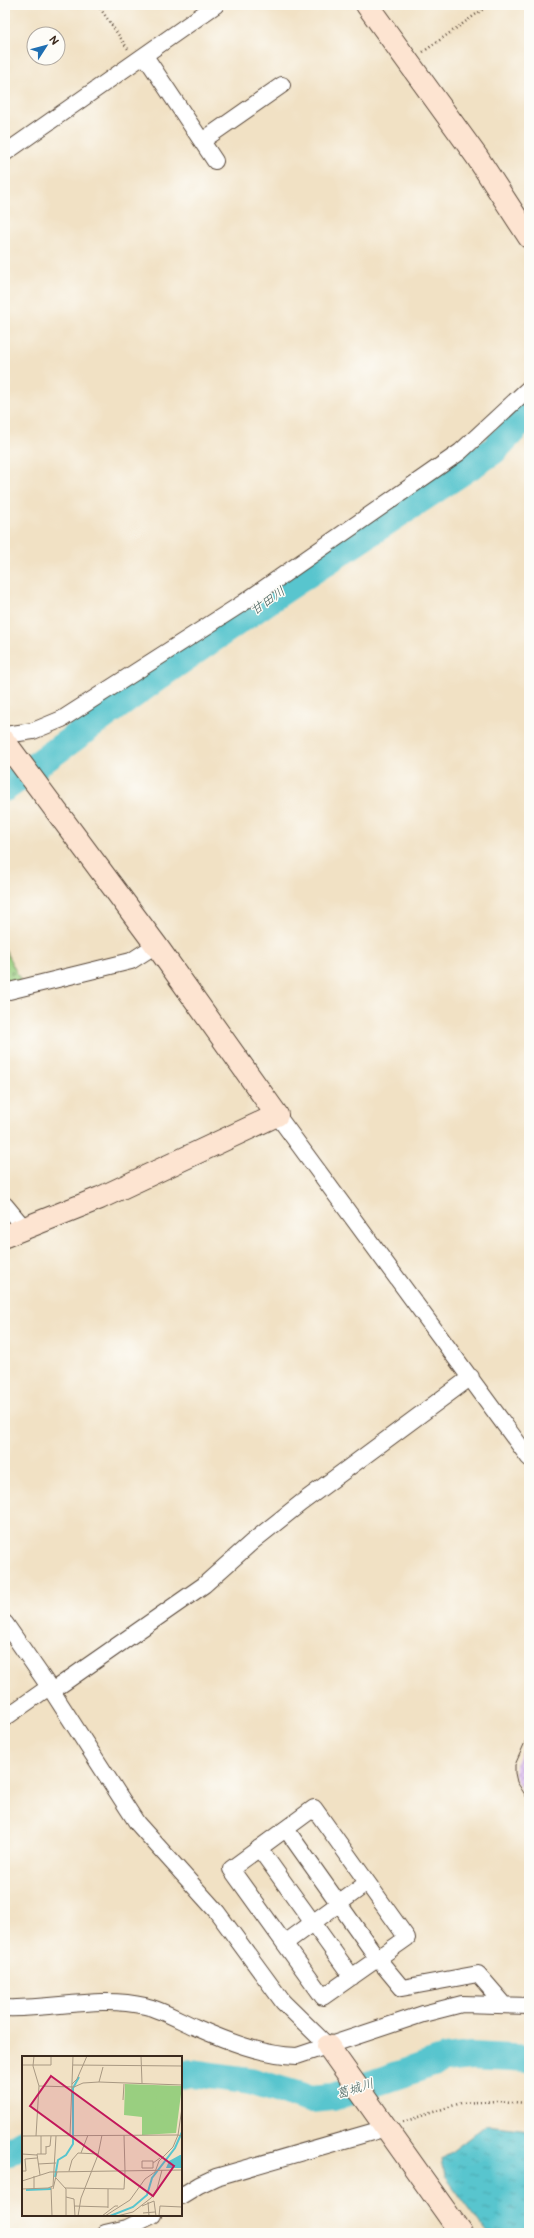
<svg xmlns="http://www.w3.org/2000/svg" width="534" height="2238" font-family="'Balsamiq Sans','Klee One',sans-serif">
<defs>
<pattern id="cemetery-stones" width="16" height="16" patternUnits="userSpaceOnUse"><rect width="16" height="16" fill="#99cf80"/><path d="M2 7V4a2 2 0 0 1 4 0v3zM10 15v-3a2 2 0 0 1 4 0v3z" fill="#7ea868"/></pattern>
<pattern id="water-ripples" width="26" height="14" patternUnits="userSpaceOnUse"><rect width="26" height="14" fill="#58c5ce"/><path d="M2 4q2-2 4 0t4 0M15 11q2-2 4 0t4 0" fill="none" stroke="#4aa0a7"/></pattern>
<pattern id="building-cross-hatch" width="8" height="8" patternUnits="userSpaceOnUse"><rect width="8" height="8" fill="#d4b0ee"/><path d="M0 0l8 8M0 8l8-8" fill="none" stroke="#ad8fc0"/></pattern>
</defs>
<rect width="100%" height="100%" fill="#fdfcf7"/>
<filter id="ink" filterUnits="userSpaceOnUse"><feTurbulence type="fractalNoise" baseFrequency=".025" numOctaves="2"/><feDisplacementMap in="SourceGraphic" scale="8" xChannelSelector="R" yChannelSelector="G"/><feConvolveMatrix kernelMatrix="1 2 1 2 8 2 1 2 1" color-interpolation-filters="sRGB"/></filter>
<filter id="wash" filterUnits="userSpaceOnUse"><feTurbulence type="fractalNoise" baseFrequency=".012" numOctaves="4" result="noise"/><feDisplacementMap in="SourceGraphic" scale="16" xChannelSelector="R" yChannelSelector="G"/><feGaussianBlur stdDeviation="0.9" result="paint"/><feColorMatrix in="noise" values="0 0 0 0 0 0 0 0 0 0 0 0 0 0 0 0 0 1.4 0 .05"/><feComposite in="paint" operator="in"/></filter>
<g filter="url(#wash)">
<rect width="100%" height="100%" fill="#f1e1c4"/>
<path fill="url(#cemetery-stones)" stroke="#6a7c4f" d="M5 950 22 983 5 985Z"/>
<path fill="url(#water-ripples)" stroke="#4a7876" d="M486 2125 529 2130V2233H487L445 2176 442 2159Z"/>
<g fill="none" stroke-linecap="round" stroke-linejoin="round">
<path stroke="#58c5ce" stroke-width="28" d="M5 788 166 671 282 591 493 451 529 413
M181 2075 192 2073 250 2081 310 2099 333 2097 445 2059 471 2056 529 2059
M5 2154 23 2143"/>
</g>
<g id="blocks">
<path fill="url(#building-cross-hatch)" d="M529 1733V1801L517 1782 515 1773V1765Z"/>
</g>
</g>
<g filter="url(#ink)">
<use href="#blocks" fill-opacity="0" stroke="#564537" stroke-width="1"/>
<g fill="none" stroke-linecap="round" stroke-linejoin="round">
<g stroke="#564537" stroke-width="18">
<path id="street" d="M145 56 215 161
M202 141 282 85
M5 153 216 5
M5 735 33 731 62 719 243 603 460 452 529 388
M5 992 131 961 156 945
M277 1115 529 1458
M5 1205 25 1229
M5 1623 52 1691 137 1823 217 1912 283 2002 328 2046
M52 1691 204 1585 252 1542 301 1503 471 1377
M5 1718 49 1687
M314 1808 407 1938 323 1997 231 1869Z
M286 1829 378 1959 402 1988 478 1974 504 2004
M259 1848 352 1977
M285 1943 367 1883
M5 2008C51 2010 99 1995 145 2006 162 2010 179 2020 195 2027 227 2041 262 2055 297 2056L423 2014 462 2004 529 2006
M181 2196 199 2185 216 2177 386 2128
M105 2233 127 2228 153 2215"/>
</g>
<g stroke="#564537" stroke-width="24">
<path id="secondary" d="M367 5 477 157 529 237
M5 742 156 945 277 1115 100 1198 5 1236
M328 2046 461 2233"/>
</g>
<path stroke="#564537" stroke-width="2.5" stroke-dasharray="1 3" stroke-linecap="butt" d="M98 5 128 49
M423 52 489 5
M403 2122 461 2103 497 2101 529 2103"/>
<use href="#street" stroke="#fff" stroke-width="16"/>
<use href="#secondary" stroke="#fde4d1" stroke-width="22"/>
</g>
</g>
<g text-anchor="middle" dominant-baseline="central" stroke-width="3" stroke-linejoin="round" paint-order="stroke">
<g font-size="13" font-style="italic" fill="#45605c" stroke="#fdfcf7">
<text transform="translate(268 601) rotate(-35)">甘田川</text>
<text transform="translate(355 2089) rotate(-18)">葛城川</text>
</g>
</g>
<g transform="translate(22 2056)">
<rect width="160" height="160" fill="#f1e1c4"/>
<path d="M103 28 160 30 154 77 120 79V61L102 59Z" fill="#99cf80"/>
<path d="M105 32H115V48H105ZM135 36 149 37 146 60 133 58Z" fill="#99cf80"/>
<path d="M158 99H160V112H144L147 105Z" fill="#58c5ce"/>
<path fill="none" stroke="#58c5ce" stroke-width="2" d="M33 121 36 104 44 99 51 88V32L57 21M4 134 29 133M88 160 111 151 125 139 130 122 153 92 160 76"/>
<path fill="none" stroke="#a89882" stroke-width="1" d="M12 0 11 10 17 30 14 80M119 0 120 27M0 9H29V0M51 9 160 10M77 26 81 11M50 28 55 23 65 0M17 30 52 31 61 27 77 26 160 29M101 44 102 28M48 79 51 0M102 79 103 115M0 80 156 79 160 52M24 91 28 90 29 80M59 97 66 79M0 98 15 99M19 98V80M131 107V105H120V112H131V107L138 102M16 108 34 107M0 115H4L3 103 15 102M47 115 50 104 56 97 76 98M18 119 15 98H24V90M12 120V133M34 122 44 133V160M0 125 28 116 160 114M29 131 30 160M43 132 102 133 103 115M0 133 26 132 31 130 34 80M31 133 35 116M86 133V152M44 141 52 143 53 160M126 146 127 160M52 150 86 151M120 150 132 145 134 160M121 157 133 156M56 160 59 142 76 99 80 79M80 160 93 150H96M83 160 108 144 123 123 133 116 137 105 151 91 156 79 160 80M95 160 111 156 129 142 135 133 140 114M137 160 138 150 160 151"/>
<path fill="#c2185b" fill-opacity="0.15" stroke="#c2185b" stroke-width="2" d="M29 20 152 110 131 140 8 50Z"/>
<rect width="160" height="160" fill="none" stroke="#3b2a1e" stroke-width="2"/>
</g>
<rect width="534" height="2238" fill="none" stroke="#fdfcf7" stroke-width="20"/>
<g transform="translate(46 46) rotate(54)"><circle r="19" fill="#fdfcf7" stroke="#afa8a0"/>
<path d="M0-3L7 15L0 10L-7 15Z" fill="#1f6fb2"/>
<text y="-6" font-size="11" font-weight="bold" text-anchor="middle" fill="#3b2a1e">N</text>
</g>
</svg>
